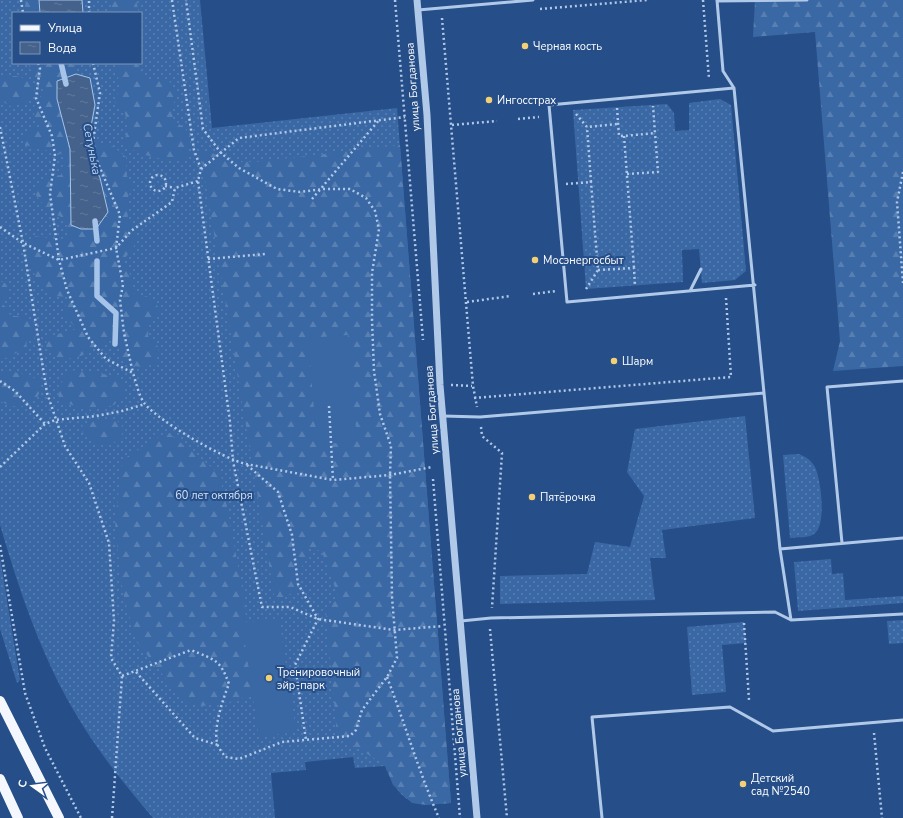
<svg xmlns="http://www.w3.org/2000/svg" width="903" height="818" font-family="'Nunito Sans',sans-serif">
<defs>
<pattern id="grass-dots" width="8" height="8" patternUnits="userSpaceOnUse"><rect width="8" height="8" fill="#3a68a4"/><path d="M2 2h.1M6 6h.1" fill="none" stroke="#587fb2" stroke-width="1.8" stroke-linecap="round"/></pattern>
<pattern id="forest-firs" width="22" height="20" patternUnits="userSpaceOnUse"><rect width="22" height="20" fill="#3a68a4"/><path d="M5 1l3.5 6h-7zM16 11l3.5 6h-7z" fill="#587fb2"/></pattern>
<pattern id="water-ripples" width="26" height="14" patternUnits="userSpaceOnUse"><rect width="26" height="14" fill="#44628b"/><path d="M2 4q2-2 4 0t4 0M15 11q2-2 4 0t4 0" fill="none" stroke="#607a9c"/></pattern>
</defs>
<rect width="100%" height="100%" fill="#264e88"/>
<path fill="url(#grass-dots)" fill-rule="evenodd" d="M0 0H200L212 128 397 108 451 803C412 807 401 804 385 766L355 768 353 757 305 762 306 770 271 773 275 818H153C124 784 96 749 74 711 40 653 19 589 0 525ZM13 13H141V63H13Z
M720 99 731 105 746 271 735 280 702 283 699 249 682 250 683 282 586 289 573 110 667 104 674 113 675 131 689 130V103Z
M745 416 755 518 662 530 666 558H650L655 600 500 604V576L587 574 595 542 630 547 644 496 627 472 635 429Z
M799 454C806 457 811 460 815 467 821 480 827 525 814 534 809 538 797 537 790 538L783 455Z
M0 557 20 680 17 683 0 629Z
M831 559 832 574 843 573 845 600 903 596V603L798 611 794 562Z
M903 620V643L889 644 887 621Z
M744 622 746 643 722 645 726 692 692 695 687 627Z"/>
<path fill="url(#forest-firs)" d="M26 0H39L40 13H24Z
M112 0H136L139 13H110Z
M755 0H903V366L833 371 840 341 815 32 753 37Z
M28 63H70L76 67V74L57 81V99L70 149 71 225 100 178 87 148 107 142 126 157 127 176 133 186 127 199 128 223 136 228 135 245 122 262 131 276 133 293 152 298 160 310 149 324 148 336 159 348 156 363 143 367 126 365 120 356 121 345 111 339 103 348 93 347C82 359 73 358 58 359L46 346 47 337 77 329 62 313 70 297 54 296 41 288 26 256 34 236 60 240 67 236 68 229 65 219 48 210 35 194 44 177 61 175 65 155 25 145 24 133 38 127 48 128 35 118 33 108 44 91 33 76Z
M120 63H136L145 80 169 81 177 93 172 110 173 120C192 132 193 136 187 157L175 162 137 153 124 142C130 124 129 114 114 101L121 87 116 71Z
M15 76 28 79 35 89 28 101 12 107 0 100V82L3 77Z
M400 145 451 803 426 805 412 803 393 785 385 765 337 735 326 613 338 596 322 552 310 547 300 571 295 592 275 600 200 149 237 162H257Z
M0 281 5 283 11 293 9 298 2 304 7 308 8 314C22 319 33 313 38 331L34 339 27 341 25 350 16 353 8 358 0 357Z
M76 370 116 376 123 386 124 394 114 405 88 410 66 403 59 398 57 389 69 372Z
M11 372C23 373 32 375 41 383 41 406 18 412 0 401V373Z
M106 419 114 420 121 423 123 432C113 452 95 447 82 432V426L96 420Z
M167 432 221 475 241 582 256 687 244 698 234 701 204 706 190 703 178 694 136 641 123 593 115 527 122 460Z"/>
<path fill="#3a68a4" d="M348 335 357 441 317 445 308 338Z
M279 618 296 732 259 737 242 623Z"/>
<path fill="url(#water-ripples)" stroke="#a6c4e9" d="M39 0H82L83 13H40Z
M76 74 90 78 95 105 87 148 100 178 108 212 96 229H81L71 225 70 149 57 99V81Z"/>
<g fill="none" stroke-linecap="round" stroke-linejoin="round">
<path stroke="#a6c4e9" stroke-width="5.5" d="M61 63 66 84
M95 221 97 241
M97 261V296L116 313 115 344"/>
<path stroke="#b1c9e9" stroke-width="2.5" stroke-dasharray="2 3" stroke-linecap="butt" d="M21 0 23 13
M172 0 194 150 201 169 198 181 230 422 233 461 262 607H290L318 619 394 630 443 626
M395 0 423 340
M703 0 709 79
M540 9 647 0
M89 13V0
M442 18 473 386 477 407
M38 63 40 68 36 98 52 136 55 156 50 194 59 260 67 290 88 337 106 359 133 373C136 382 139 397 145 404 160 422 224 459 246 464L333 480 390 475 432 467
M93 63 100 93 92 149 120 215 116 248 123 285 120 300 124 333 133 373
M617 108 619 136H624L655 133 653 106
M576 114 587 127 618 124
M518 119 539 117
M452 125 497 121
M0 127 23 243 47 393 65 446 89 483 109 543 114 621 111 658 122 676 191 650C215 660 220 659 229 684 223 699 212 730 218 746 220 750 223 753 225 757L239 759 282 742 350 736 356 730 362 710 387 677 397 658 392 597 390 475 391 446 380 414 374 371 372 320V273L379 229 375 211 366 198 350 189H323L300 192 277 189 239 168 221 153 203 129 186 0
M624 136 634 268
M201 169 239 138 405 117
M903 172 897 202 903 283
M627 174 658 172 655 133
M150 183a8 8 0 1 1 16 0a8 8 0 1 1-16 0Z
M566 184 591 182 587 127
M165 186 175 188
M312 199 380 119
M0 227 23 243 59 260 116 248 131 231 172 202 175 188 198 181
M208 259 265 254
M598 270 634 268 635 286
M586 289 598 270 591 182
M533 294 556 291
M467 302 511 296
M0 381 15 391 45 424
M451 385 472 386
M474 398 731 377 726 298
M329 406 333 480
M481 427 482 436 502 453 492 608
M247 465 278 492 292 535 298 584 318 619 295 665 306 740
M0 467 45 424 55 420 96 416 122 411 145 404
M433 479 460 818
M0 545 25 693 45 748 81 818
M744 623 749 700
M490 629 507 818
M136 672 195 738 218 745
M387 677C405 724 419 772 439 818
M874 733 882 818
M112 818 122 676"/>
<path stroke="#b1c9e9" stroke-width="3" d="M717 1 807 0
M418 10 533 0
M734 88 549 105 567 302 755 285
M690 291 701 269
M764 393 780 549 791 620
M443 416 480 417 764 393 734 88 723 71 717 0
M842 543 827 387 903 381
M780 549 903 538
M461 621 491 618 775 612 791 620 903 614
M602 818 592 717 730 707 773 731 903 720"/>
<path stroke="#b1c9e9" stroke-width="7" d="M417 0 427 115 440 385 477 818"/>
<path stroke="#f4f8fe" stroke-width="10" d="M0 701 59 818
M0 779 18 818"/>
</g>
<g fill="#f2d176" stroke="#264e88" stroke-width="1.5">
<circle cx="525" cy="46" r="4"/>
<circle cx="489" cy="100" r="4"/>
<circle cx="535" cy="260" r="4"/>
<circle cx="614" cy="361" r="4"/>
<circle cx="532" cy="497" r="4"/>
<circle cx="269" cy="678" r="4"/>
<circle cx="743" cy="784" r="4"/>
</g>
<g text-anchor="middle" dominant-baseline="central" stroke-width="4" stroke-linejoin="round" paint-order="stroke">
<g font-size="11" fill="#fff" stroke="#264e88" text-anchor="start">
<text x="533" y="46">Черная кость</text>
<text x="497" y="100">Ингосстрах</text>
<text x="543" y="260">Мосэнергосбыт</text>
<text x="622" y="361">Шарм</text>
<text x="540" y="497">Пятёрочка</text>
<text x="277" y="672">Тренировочный<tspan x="277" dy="13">эйр-парк</tspan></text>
<text x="751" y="778">Детский<tspan x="751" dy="13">сад №2540</tspan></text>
</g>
<g font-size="11" fill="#fff" stroke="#264e88">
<text transform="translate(413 87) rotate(-94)">улица Богданова</text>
<text transform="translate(432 410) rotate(-94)">улица Богданова</text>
<text transform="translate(459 733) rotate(-95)">улица Богданова</text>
</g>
<g font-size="11" fill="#d5e4f7" stroke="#264e88">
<text x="214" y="495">60 лет октября</text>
</g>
<g font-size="12" font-style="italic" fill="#bdd3f0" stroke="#264e88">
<text transform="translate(92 149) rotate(79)">Сетунька</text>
</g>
</g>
<rect x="12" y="12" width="130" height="52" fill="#264e88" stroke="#7d95b8"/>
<rect x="20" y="25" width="20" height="6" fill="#f4f8fe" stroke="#7d95b8"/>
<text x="48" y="32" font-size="12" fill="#ffffff">Улица</text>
<rect x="20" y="42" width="20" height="12" fill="url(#water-ripples)" stroke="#7d95b8"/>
<text x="48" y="52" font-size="12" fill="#ffffff">Вода</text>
<g transform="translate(32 786) rotate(284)" stroke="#264e88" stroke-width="3" paint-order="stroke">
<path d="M0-3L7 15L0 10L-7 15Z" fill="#ffffff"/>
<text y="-6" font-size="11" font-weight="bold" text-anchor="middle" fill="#ffffff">С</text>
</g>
</svg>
